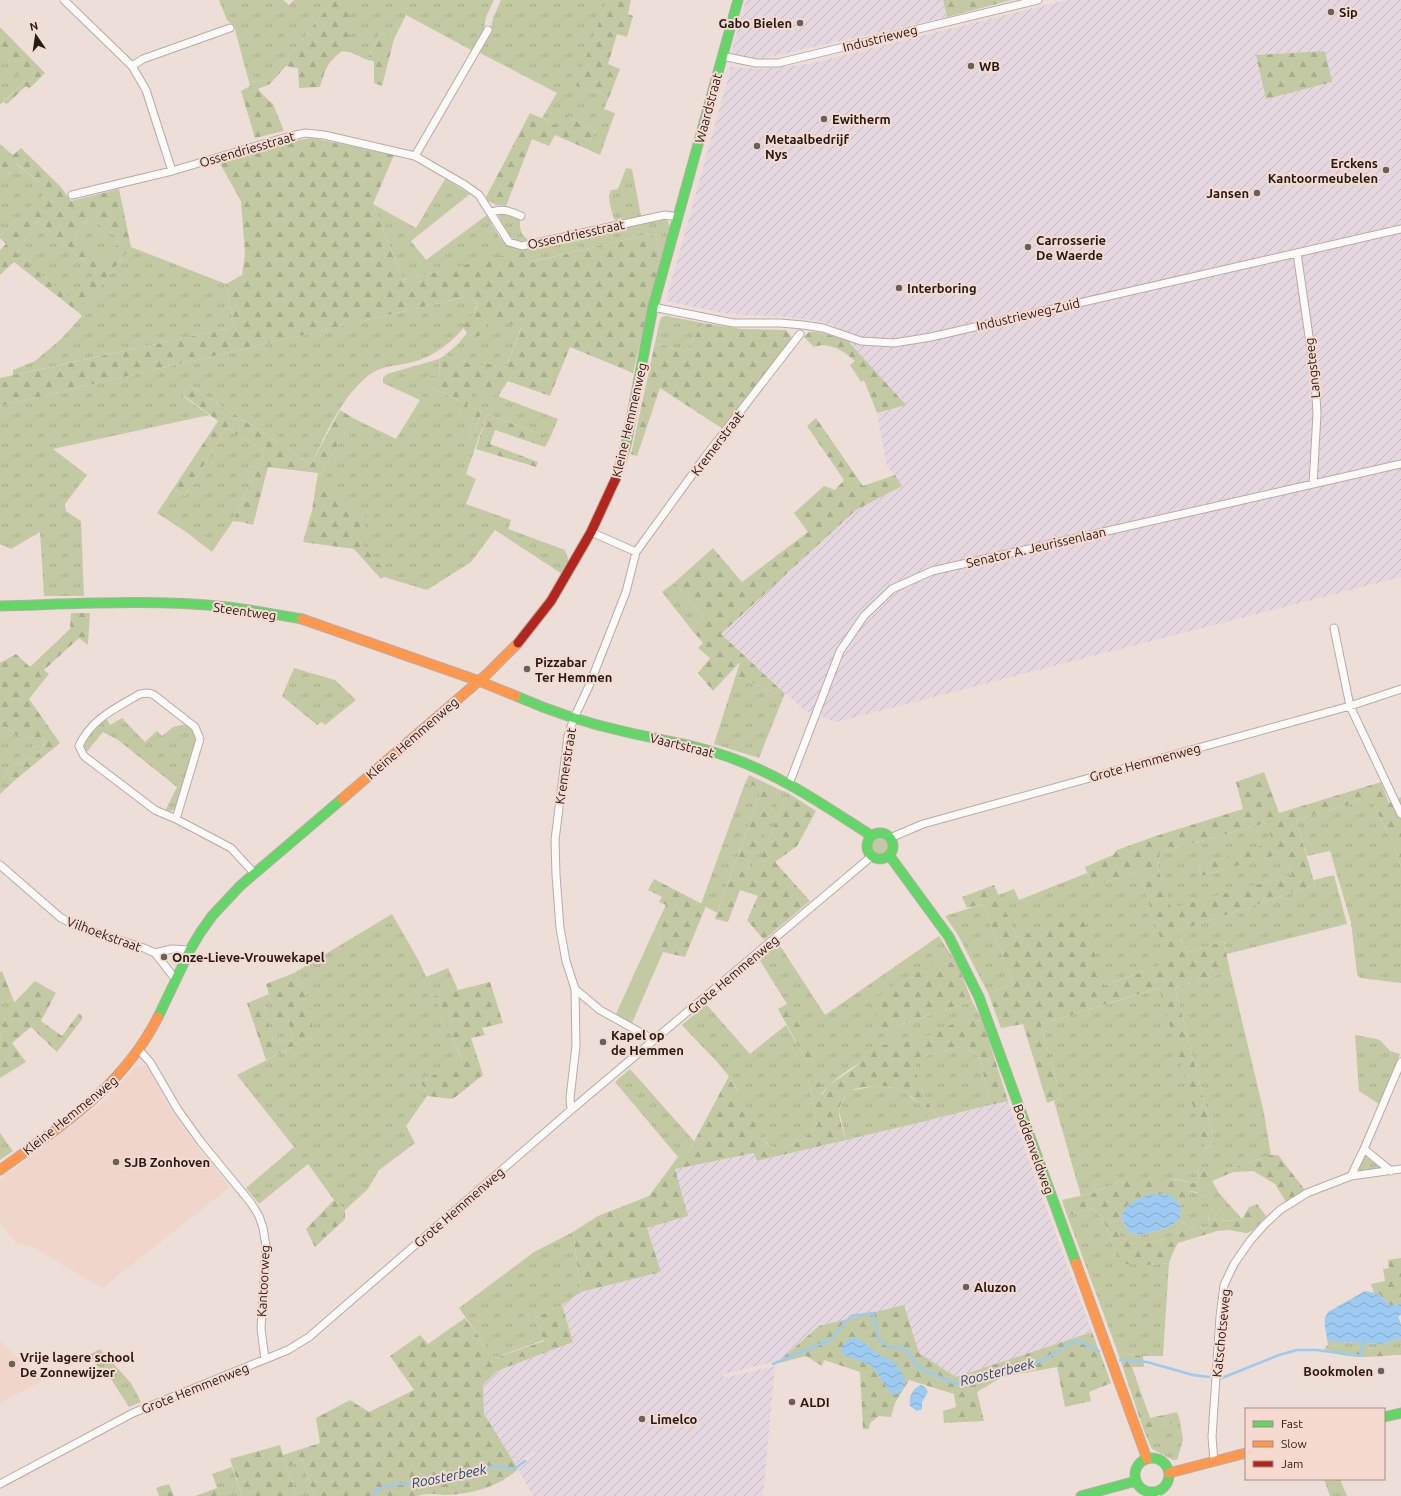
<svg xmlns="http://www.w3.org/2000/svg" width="1401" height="1496" font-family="Ubuntu,sans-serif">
<defs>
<pattern id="industrial-furrows" width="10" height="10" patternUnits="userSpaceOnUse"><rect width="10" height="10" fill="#e5d7df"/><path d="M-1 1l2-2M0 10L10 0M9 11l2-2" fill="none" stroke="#c4b8bf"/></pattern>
<pattern id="grass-tufts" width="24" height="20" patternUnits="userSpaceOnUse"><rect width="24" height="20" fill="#c3caa3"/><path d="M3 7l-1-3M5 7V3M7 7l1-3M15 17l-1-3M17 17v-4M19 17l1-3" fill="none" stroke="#a7ad8c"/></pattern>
<pattern id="forest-firs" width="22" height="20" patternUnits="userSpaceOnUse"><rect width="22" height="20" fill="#c3caa3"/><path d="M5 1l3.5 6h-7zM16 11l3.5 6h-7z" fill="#a7ad8c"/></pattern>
<pattern id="water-waves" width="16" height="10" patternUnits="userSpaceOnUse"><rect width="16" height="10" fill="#9ccaf0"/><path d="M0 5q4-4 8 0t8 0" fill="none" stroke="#86adcd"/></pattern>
</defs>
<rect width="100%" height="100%" fill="#edded8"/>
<path fill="#f0d5cb" d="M142 1065 148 1068 174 1114 197 1147 230 1187 102 1288 35 1248 17 1244 0 1222V1180L104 1101 137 1066Z
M0 1341 42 1381 0 1403Z"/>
<path fill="url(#industrial-furrows)" d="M746 0H943L947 17 764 58H749L731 54Z
M1067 0H1401V577L836 722 804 710 721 634 856 510 902 486 895 475 887 467 877 413 906 405 833 325 819 321 779 316 743 315 723 313 666 301 731 67 760 69 808 64Z
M1008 1101 1043 1200 1092 1332 956 1377 919 1353 904 1305 774 1362 723 1374 724 1378 775 1366 763 1496H533L517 1467 535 1455V1452L515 1465 484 1414 483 1385 497 1371 573 1342 562 1305 581 1292 661 1272 647 1227 675 1169 755 1153 758 1161Z"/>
<path fill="url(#grass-tufts)" d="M219 0H283L289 5 294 0H334L270 80 249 82 234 26 227 20Z
M349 0H494L486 17 483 32 473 51 406 15 394 39 380 33 367 60 350 52Z
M501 0H607L577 86 609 97 604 109 615 113 600 155 587 149 595 131 566 115 560 127 542 118 557 93 480 53 490 34 493 18Z
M0 42 22 66 25 81 0 105Z
M16 164 49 189 0 236V166L9 173Z
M626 168 632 169 641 216 617 221 614 219 610 205 609 196 611 190 618 189Z
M445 179 470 194 411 241 426 260 487 215C499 237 500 246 527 250L664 219C669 221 670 224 670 229L661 257 656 238 649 234 530 262 527 251 403 280 373 204 416 228Z
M505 213 521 218C518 227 521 236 529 240 510 244 506 232 499 217L500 214Z
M90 217 121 240 104 262 75 235Z
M38 221 96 272 74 302 16 253Z
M131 247 226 284 234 327 13 375V370L35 361 60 340 82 316 79 313Z
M465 297 478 302C469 330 441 354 413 362 398 366 382 365 369 375 341 397 327 433 311 464L190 386 183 396 209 415 53 449 87 475 65 504 66 511 81 521 84 596H44L40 532 11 549 0 544V406Z
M492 316 521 327 505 370 484 362 482 367 445 355 458 344 467 333 472 337Z
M667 316 703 323 685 352 655 343 660 320 662 317Z
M439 359 440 377 426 385 460 401 474 419 468 438 471 440 482 412 467 406 474 387 558 419 550 438 487 414 466 474 476 479 466 504 511 520 508 529 565 550 569 562 562 574 495 530 471 562 427 590 384 577 387 574 360 543 319 477 353 418 396 439 420 400 383 383V378L387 374Z
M226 428 265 451 233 521 212 552 186 532 157 513 173 489 185 496Z
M675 582 704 618 691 629 662 592Z
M294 668 335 680 356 700 325 725 322 722 317 725 282 696Z
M736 675 776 694 779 688 785 693 759 758 714 744Z
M106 718 110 725 122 718 145 742 157 731 162 736 173 727 186 724 195 732 197 740 177 806C174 811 170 812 165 811L177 787 118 740 103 732 85 754 82 748C85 736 96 725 106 718Z
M0 723 16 735 45 739C41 759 25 760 9 766L5 774 14 781 0 794Z
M745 783 762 789 717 913 701 904Z
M778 789 788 793 756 869 749 867Z
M1370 798 1392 841 1401 866V983L1360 978 1357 974 1351 922 1330 851 1307 856 1296 820Z
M1266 823 1274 842 1198 866 1201 876 1283 852 1292 875 1171 909 1158 869 1160 852Z
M872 847a8 8 0 1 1 16 0a8 8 0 1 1-16 0Z
M1139 872 1169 962 1103 986 1083 915 1017 937 998 895 1014 889 1019 900 1087 873 1092 886Z
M1334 875 1347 924 1227 954 1224 941 1187 953 1178 931 1315 885 1314 880Z
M983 904 1013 984 988 993 958 935 945 916Z
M392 914 420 963 426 977 448 968 458 990 435 996 462 1060 421 1082 427 1096 406 1126 415 1143 379 1170 368 1189 345 1210 334 1200 308 1164 259 1204 246 1188 294 1147 237 1075 312 1037 307 995 294 973Z
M939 936 958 966 949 961 882 1031 972 1001 983 1022C960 1014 954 1027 935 1034 927 1037 919 1037 911 1040 882 1050 839 1070 821 1095L808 1080 817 1125C807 1140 792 1146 775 1149 751 1135 744 1096 728 1075 714 1057 697 1042 682 1025L706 1004 750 1054 786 1025 808 1063 787 1004 759 959 779 944 825 1015Z
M1230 971 1264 1113 1271 1155 1215 1174 1197 1170 1199 1180 1194 1183 1175 1179 1119 1182 1093 1193 1081 1196 1054 1101 1061 1098 1041 1024 1160 988 1206 1148 1215 1144 1175 988Z
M269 994 276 1020 288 1016 292 1040 274 1044 262 997Z
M13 999 15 1004 6 1012 0 1039V1003Z
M1355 1035 1377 1039 1381 1041 1390 1051 1400 1054 1379 1104 1359 1091Z
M965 1046 980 1058 990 1105 937 1118C927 1101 918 1085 915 1065L920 1057Z
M630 1069 694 1141 688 1153 678 1157 615 1082Z
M875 1086 896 1088 907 1094 922 1106 930 1120 846 1140 839 1111 842 1101 850 1091Z
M0 1133 13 1151 0 1160Z
M1364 1155 1380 1167V1169L1357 1171Z
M1212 1181 1219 1193 1242 1219C1224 1222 1224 1222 1209 1211L1208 1226C1196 1232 1190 1229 1180 1220V1205L1186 1202 1189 1191 1197 1193Z
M1091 1208 1103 1219 1116 1251 1117 1258 1147 1265 1169 1263 1163 1356H1143L1118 1353 1067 1215 1079 1213Z
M1121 1216 1128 1232 1141 1235 1167 1228 1175 1223 1179 1232C1167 1240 1141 1247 1127 1242 1119 1239 1117 1229 1114 1222Z
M573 1232 581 1292 562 1305 535 1318 544 1340 494 1358 459 1308 534 1252Z
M1401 1338V1355H1395L1399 1352 1385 1347 1376 1349 1328 1345 1327 1339 1335 1342 1384 1344Z
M100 1349 131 1383 141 1402 129 1407 111 1379 87 1356Z
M1180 1421 1183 1440 1177 1460H1173L1152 1449 1144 1431Z
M302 1459 314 1496H296L287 1467Z
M232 1467 242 1496H220L212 1474Z
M1324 1479H1340L1347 1496H1330Z"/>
<path fill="url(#forest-firs)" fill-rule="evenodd" d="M334 0H350V52L342 51C326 64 326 68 320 87L299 88 298 68 286 66 270 84 258 89 267 99 273 104 284 131 255 138 241 91 250 86 249 82 270 80Z
M607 0H631L628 14 633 16 627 37 617 34 608 64 620 69 609 97 576 86Z
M943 0H1012L947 17Z
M0 27 45 73 29 89 26 86 7 104 4 102 25 81 15 71 21 66 0 42Z
M380 33 394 39 382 86 374 83V61L367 60Z
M1325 51 1332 82 1266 99 1256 55Z
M530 113 559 126 566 115 595 131 587 149 555 135 549 146 532 139 506 206 496 205 485 199Z
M313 138 394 155 373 204 403 280 527 250 531 262 649 234 656 238 661 257 633 373 570 347 550 396 508 381 498 396 474 388 467 406 482 412 471 440 468 438 474 419 456 412 460 401 426 385 427 376 440 377 439 359 445 355 482 367 484 362 505 370 521 328 492 316 479 336C471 337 467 335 463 327L476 309 478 302 465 297 0 406V378L234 327 226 284 242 275 245 254 241 201 218 160 290 141Z
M0 144 13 155 21 148 61 187 71 201 119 189 131 247 79 313 14 262 0 275V250L6 244 0 238V236L48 189 17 164 9 173 0 166ZM90 217 121 240 104 261 75 235ZM38 221 96 272 74 301 16 253Z
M703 323 742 329 786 330 791 336V343L772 364 723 429 660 388 637 456 631 454 655 343 685 352Z
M809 332H818L847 340 906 405 877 413 864 380 861 382 850 365 855 361C845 352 829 341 814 347L804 337Z
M190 386 311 464 340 410 353 418 319 477 367 517 360 543 388 574 381 579 354 549 303 542 312 510 318 473 268 467 253 525 242 522 233 521 265 451 226 428 185 496 173 489 218 421 183 395Z
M487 414 550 438 545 447 495 430 490 444 538 462 536 467 476 449Z
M816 418 863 486 895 475 902 486 856 510 721 634 779 688 776 694 736 675 740 662 713 691 698 673 710 658 698 648 703 643 691 629 704 618 675 582 713 548 742 582 808 532 794 513 824 486 835 490 844 480 807 426Z
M71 613H90L88 645 79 638 44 670 49 674 29 699 60 743 14 781 5 774 9 766C25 760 41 759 45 740L16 735 0 723V663L16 654 30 667 70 629Z
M1264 772 1279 813 1381 782 1389 803 1401 797V866L1392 841 1370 798 1296 820 1315 885 1178 931 1187 953 1224 941 1230 971 1175 988 1215 1144 1205 1148 1159 988 1041 1024 1061 1098 1047 1103 1023 1024 1001 1028 988 993 1013 984 983 904 967 908 962 897 994 885 1017 937 1083 914 1104 986 1168 962 1139 872 1092 886 1085 867 1113 855 1117 850 1156 836 1243 809 1236 782ZM1266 823 1273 842 1198 866 1201 876 1283 853 1292 875 1171 908 1158 869 1160 852Z
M749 775 778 789 750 867 756 868 788 793 816 811 797 846 775 862 810 901 764 940 747 920 758 896 740 890 728 922 715 919 762 789 745 783Z
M654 879 706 906 685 957 663 952 655 928 666 905 659 902 662 897 648 890Z
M949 961 958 966 972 1001 882 1031 871 1003C892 983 921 968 949 961Z
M2 971 13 999 0 1003V972Z
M294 973 307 995 312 1015V1037L266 1060 247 1003 262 997 274 1044 292 1040 288 1017 276 1020 266 984Z
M35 981 56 993 41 1021 62 1036 79 1013 83 1018 57 1052 31 1027 12 1043 26 1062 0 1078V1039L6 1011Z
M490 982 503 1023 482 1028 485 1035 471 1038 483 1075 453 1099 427 1096 421 1082 462 1059 434 996Z
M787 1004 815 1055 808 1063 778 1009Z
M973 1019 983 1022 1008 1101 990 1105 980 1058 965 1046 920 1057 915 1065C918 1085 927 1101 937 1118L930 1120C922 1105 913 1095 897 1089 889 1085 856 1086 850 1092 844 1096 840 1104 839 1110 838 1117 844 1133 846 1140L757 1161 754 1153 675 1169 688 1216 647 1228 661 1272 581 1292 573 1232 598 1216 649 1196 678 1157 688 1153 729 1076 757 1128 767 1144 775 1149C792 1146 807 1140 817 1125L808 1080 818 1078 822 1095 829 1085 854 1068 879 1046 934 1034 958 1021Z
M1271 1155H1278L1305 1190 1286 1202 1275 1184 1253 1171 1233 1172 1212 1181 1211 1187 1203 1193 1189 1191 1187 1202 1180 1205 1174 1198 1128 1205 1121 1216 1114 1222C1117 1229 1119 1239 1128 1242 1141 1247 1167 1240 1179 1232L1175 1223 1180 1220C1190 1229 1196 1232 1208 1226L1209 1211 1215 1208 1220 1215 1222 1220 1227 1221 1242 1219 1249 1207 1257 1204 1266 1216 1252 1231 1246 1233 1229 1230 1217 1231 1178 1243 1174 1250 1169 1263 1148 1265 1124 1264 1117 1258 1116 1251 1103 1219 1091 1208 1079 1213 1067 1215 1062 1200 1093 1193 1119 1182 1142 1178 1160 1177 1194 1183 1199 1180 1197 1170 1202 1167 1215 1174Z
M334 1200 345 1210V1219L315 1247 306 1229Z
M1401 1258V1303L1391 1306 1379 1294 1374 1293 1371 1284 1385 1281 1383 1269 1389 1268 1388 1260Z
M562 1305 573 1342 497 1371 483 1385 484 1414 518 1469C499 1487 470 1495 445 1495 435 1494 427 1493 417 1496H314L302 1459 287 1467 296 1496H242L230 1459 280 1445 283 1455 320 1443 316 1418 350 1400 369 1412 414 1390 390 1356 420 1335 428 1344 465 1318 495 1358 544 1341 535 1318Z
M904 1305 919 1353 956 1377 1092 1332 1111 1383 1089 1392 1091 1401 1065 1407 1057 1367 1002 1377 977 1392 984 1421 944 1423 943 1411 956 1407 954 1394 909 1380 895 1403 891 1417 879 1416 870 1423 869 1429H863L860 1372 824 1360 822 1366 806 1356 779 1363 786 1355 819 1326Z
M1328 1345 1376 1349 1385 1347 1398 1350 1399 1352 1395 1355C1371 1357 1347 1360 1324 1349Z
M1118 1353 1143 1356 1144 1367H1132L1150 1418 1177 1412 1180 1421 1144 1431Z
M169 1484 174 1496H159L156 1488Z
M217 1488 220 1496H195Z"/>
<path fill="#c3caa3" d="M655 928 663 952 632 1023 616 1014Z"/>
<path fill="url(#water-waves)" d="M1164 1193 1174 1198 1180 1205V1220L1167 1228 1141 1235 1128 1232 1121 1216 1128 1205 1144 1196Z
M1365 1291 1379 1294 1391 1306 1401 1303V1315L1398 1316 1401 1324V1338L1384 1344 1335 1342 1327 1339C1326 1330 1322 1320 1328 1312Z
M855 1338 859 1339 879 1354 896 1363 905 1379V1384L901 1392 896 1395 891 1393 871 1365 844 1355 841 1352V1348L848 1340Z
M921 1385 926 1388 928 1392 922 1402V1409L917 1411 910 1406C908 1398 913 1387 921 1385Z"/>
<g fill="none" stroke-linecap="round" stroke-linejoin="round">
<path stroke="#9ccaf0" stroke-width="2.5" d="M1120 1360 1147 1362 1193 1375 1209 1377
M773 1364 830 1340 851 1316 873 1313 879 1340 890 1347 906 1349 919 1368 956 1384 1041 1361 1077 1340 1099 1351
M1222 1378 1279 1355 1297 1350H1316L1362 1356 1361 1340
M373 1496 376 1490 396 1484H413L497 1466 514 1469 525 1461"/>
<g stroke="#b7aba6" stroke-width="9">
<path id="street" d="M64 0 132 66 146 90 172 171
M722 56 756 63H778L1038 0
M132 66 143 59 230 28
M415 156 488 30
M72 195 172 171 287 137 305 133 324 135 415 156 465 185 479 195 509 242 522 246 665 215 678 217
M491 212C504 208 509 211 521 216
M1297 253 1315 378 1317 414 1313 484
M653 307 733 323H780L803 325 823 328 861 341 894 343 931 337 1401 229
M591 532 636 552
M1334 628 1350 706 1401 814
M789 784 840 651 864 616 892 589 932 571 1401 464
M176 819 155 810 84 756 79 746C91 719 116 708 140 694 145 693 149 692 154 695L195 727 200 739 176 819 231 848 254 873
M890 838 923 824 1350 706 1401 689
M0 865 61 918 81 928 144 948 155 953 176 980
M155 953 172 949 190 950
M575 989 600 1010 654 1040
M139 1050 150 1062 178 1110 201 1142 251 1203 259 1216 263 1228 266 1246 261 1329 265 1359
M571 1110 570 1098 576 1046 575 989 566 961 560 928 556 875 555 840 568 736 574 718 589 686 626 592 636 552 705 457 800 334
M1364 1149 1391 1171
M1351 1176 1401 1169
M1214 1462 1212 1437 1220 1317 1224 1285 1234 1264 1250 1241 1264 1225 1280 1210 1307 1193 1351 1176 1364 1149 1401 1062
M0 1484 133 1413 288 1350 309 1337 571 1110 872 856
M1156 1492 1157 1496"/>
</g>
<g stroke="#b7aba6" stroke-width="11">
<path id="fast" d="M616 478 626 445 653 307 738 0
M0 606C75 604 152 599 228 607 252 610 278 615 302 619
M516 696C550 711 586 723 622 731 660 740 698 745 734 759 784 777 828 808 872 836
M867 846a13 13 0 1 1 26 0a13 13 0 1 1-26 0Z
M889 855 949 937 979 997 1076 1263
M158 1017 190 950 200 933 212 916 240 886 342 799
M1384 1417 1401 1413
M1135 1475a17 17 0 1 1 34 0a17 17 0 1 1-34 0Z
M1081 1496 1136 1481"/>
</g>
<g stroke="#b7aba6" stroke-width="11">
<path id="slow" d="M302 619 479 681 516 696
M342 799 487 674 518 643
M0 1170C62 1125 122 1088 158 1017
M1076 1263 1147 1459
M1169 1473 1246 1453"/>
</g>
<g stroke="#b7aba6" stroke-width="11">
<path id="jam" d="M518 643 551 601 591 532 616 478"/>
</g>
<use href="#street" stroke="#fcfaf9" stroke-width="7"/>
<use href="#fast" stroke="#63d668" stroke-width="9"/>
<use href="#slow" stroke="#ff974d" stroke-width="9"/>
<use href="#jam" stroke="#b3261e" stroke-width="9"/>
</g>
<g fill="#6a5f5a" stroke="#f6dacf" stroke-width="1.5">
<circle cx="1331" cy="12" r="4"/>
<circle cx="800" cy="23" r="4"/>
<circle cx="971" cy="66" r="4"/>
<circle cx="824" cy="119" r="4"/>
<circle cx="757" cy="146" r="4"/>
<circle cx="1386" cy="170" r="4"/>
<circle cx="1257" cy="193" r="4"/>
<circle cx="1028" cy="247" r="4"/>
<circle cx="899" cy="288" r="4"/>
<circle cx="527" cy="669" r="4"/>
<circle cx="164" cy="957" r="4"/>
<circle cx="603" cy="1042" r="4"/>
<circle cx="116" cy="1162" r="4"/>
<circle cx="966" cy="1287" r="4"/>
<circle cx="12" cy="1364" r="4"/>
<circle cx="1381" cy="1371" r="4"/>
<circle cx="792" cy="1402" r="4"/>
<circle cx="642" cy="1419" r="4"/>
</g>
<g text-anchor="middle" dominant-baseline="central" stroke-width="4" stroke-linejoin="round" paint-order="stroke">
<g font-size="13" font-weight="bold" fill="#241a16" stroke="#f6dacf" text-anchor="start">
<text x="1339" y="12">Sip</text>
<text x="792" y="23" text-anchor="end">Gabo Bielen</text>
<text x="979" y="66">WB</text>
<text x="832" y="119">Ewitherm</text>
<text x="765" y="139">Metaalbedrijf<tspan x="765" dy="15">Nys</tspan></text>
<text x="1378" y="163" text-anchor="end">Erckens<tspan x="1378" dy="15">Kantoormeubelen</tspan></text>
<text x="1249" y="193" text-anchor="end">Jansen</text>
<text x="1036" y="240">Carrosserie<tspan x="1036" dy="15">De Waerde</tspan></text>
<text x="907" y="288">Interboring</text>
<text x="535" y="662">Pizzabar<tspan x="535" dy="15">Ter Hemmen</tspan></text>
<text x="172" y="957">Onze-Lieve-Vrouwekapel</text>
<text x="611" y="1035">Kapel op<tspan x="611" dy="15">de Hemmen</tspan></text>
<text x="124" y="1162">SJB Zonhoven</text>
<text x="974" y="1287">Aluzon</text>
<text x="20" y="1357">Vrije lagere school<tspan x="20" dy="15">De Zonnewijzer</tspan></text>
<text x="1373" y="1371" text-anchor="end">Bookmolen</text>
<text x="800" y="1402">ALDI</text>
<text x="650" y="1419">Limelco</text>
</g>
<g font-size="13" fill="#241a16" stroke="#f6dacf">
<text transform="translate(880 38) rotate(-14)">Industrieweg</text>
<text transform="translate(708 108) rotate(-75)">Waardstraat</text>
<text transform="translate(247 149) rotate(-16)">Ossendriesstraat</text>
<text transform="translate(576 234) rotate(-12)">Ossendriesstraat</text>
<text transform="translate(1028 314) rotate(-13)">Industrieweg-Zuid</text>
<text transform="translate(1312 368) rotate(-96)">Langsteeg</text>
<text transform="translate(629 420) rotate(-77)">Kleine Hemmenweg</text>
<text transform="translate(717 443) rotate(-53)">Kremerstraat</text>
<text transform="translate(1036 547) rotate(-13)">Senator A. Jeurissenlaan</text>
<text transform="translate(245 611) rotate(8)">Steentweg</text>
<text transform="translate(412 738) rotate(-41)">Kleine Hemmenweg</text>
<text transform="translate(682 745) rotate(14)">Vaartstraat</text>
<text transform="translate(1145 762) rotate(-15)">Grote Hemmenweg</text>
<text transform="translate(565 766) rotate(-81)">Kremerstraat</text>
<text transform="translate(104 934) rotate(20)">Vilhoekstraat</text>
<text transform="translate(733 974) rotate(-40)">Grote Hemmenweg</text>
<text transform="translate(70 1115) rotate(-39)">Kleine Hemmenweg</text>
<text transform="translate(1034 1149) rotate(70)">Boddenveldweg</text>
<text transform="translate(459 1207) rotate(-41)">Grote Hemmenweg</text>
<text transform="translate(263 1281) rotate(-87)">Kantoorweg</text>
<text transform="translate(1221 1333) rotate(-84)">Katschotseweg</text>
<text transform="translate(195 1388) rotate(-22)">Grote Hemmenweg</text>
</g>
<g font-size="14" font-style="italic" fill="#1a4f75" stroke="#f6dacf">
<text transform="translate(997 1372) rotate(-14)">Roosterbeek</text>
<text transform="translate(449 1476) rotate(-11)">Roosterbeek</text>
</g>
</g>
<rect x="1245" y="1408" width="140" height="72" fill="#f6dacf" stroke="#a28d85"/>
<rect x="1253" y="1421" width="20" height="6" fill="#63d668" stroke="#a28d85"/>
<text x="1281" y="1428" font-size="12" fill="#241a16">Fast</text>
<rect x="1253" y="1441" width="20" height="6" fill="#ff974d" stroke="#a28d85"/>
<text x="1281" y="1448" font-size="12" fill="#241a16">Slow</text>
<rect x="1253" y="1461" width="20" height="6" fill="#b3261e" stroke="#a28d85"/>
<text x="1281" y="1468" font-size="12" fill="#241a16">Jam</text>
<g transform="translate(36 36) rotate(347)" stroke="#f6dacf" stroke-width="3" paint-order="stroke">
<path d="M0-3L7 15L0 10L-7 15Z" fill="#241a16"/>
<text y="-6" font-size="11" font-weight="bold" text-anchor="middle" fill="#241a16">N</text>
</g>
</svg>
